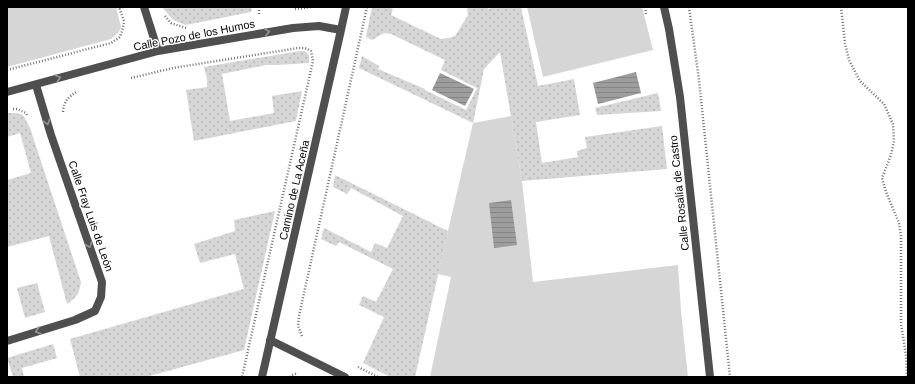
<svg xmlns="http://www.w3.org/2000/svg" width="915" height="384" font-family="Helvetica,sans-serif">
<defs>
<pattern id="garden-dots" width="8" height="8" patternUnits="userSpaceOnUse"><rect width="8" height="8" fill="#d6d6d6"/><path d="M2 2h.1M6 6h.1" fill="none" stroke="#b6b6b6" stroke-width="1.8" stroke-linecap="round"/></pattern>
<pattern id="water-rules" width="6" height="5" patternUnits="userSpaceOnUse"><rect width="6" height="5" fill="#9d9d9d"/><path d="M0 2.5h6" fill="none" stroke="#858585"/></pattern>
</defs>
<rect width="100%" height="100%" fill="#fff"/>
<path fill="#d6d6d6" d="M7 7H116L121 27 119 32 111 39 7 67Z
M527 7H642L653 50 543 77Z
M511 116 522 181 533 282 678 265 681 311 688 377H430L451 277 438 274 473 123Z"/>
<path fill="url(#garden-dots)" d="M162 7H252L251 12 186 25 173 20Z
M372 7H389L393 9 391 15 441 39 449 38 455 36 468 15 467 7H487L488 9 495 7H521L538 86 574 79 580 115 536 122 542 163 578 157 577 151 587 148 585 137 662 126 667 169 522 181 500 52 484 69 473 123 359 68 362 56 379 66 378 69 425 89V90L466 110 477 88 441 70 445 60 391 34 384 33 372 40 366 37Z
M300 51H305L309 55V63L277 65H266L222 74 230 121 274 113 272 96 302 91 296 121 194 141 186 90 207 87V79L204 67Z
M658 93 661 111 597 115 595 108Z
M7 113H16L23 115 30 128 81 282C79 294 77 297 67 304L49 236 7 247V180L31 173 20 133 7 137Z
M335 175 448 231 415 377H390L363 363 384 317 359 305 363 296 376 302 393 269 339 242 336 246 321 239 324 228 371 252 375 243 387 248 403 216 351 188 347 194 333 187Z
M275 211 244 350 146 377H80L70 339 244 289 235 254 200 263 194 244 235 231 234 220Z
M37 283 45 312 25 318 17 288Z
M53 344 57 358 22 368 24 377H13L7 358Z"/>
<path fill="url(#water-rules)" d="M636 72 641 93 598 104 593 83Z
M440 73 474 89 465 106 432 90Z
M511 200 517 245 494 248 489 203Z"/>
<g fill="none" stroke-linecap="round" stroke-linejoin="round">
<path stroke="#717171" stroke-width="2.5" stroke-dasharray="1 2" stroke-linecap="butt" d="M259 7V15
M645 7 646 14
M689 7 699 80 730 377
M841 7 845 43 849 60 860 81 884 104 893 124 894 141 891 155 882 178 886 192 899 223 901 236V324L906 355 907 377
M119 8 123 7
M295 9 312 7
M165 16 171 23 186 28
M7 70 111 43 120 37 123 28 124 21 119 7
M131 78 173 68 298 48H305L311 51 313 61 242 377
M13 109H17L26 113 27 115
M63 112C64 101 68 97 78 91
M302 336 298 326 299 316 367 7
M358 367 378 377
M290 377 292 375 298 373"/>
<path stroke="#4f4f4f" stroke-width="8" d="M144 7 158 51
M664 7 669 29 680 97 710 377
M7 92 158 51 293 28 319 26 341 30
M270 340 345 377
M7 341 75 320 95 311 101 297 102 282 51 135 36 85
M262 377 341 30 346 7"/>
</g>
<defs><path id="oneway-chevron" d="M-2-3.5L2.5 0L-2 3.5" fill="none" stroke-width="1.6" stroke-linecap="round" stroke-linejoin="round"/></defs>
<g stroke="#959595">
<use href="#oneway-chevron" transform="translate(267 32) rotate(-10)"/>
<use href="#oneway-chevron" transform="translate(58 78) rotate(-16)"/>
<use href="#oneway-chevron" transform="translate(47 122) rotate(73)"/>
<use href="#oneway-chevron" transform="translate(89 245) rotate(71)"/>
<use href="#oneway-chevron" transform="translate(38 331) rotate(163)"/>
</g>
<g text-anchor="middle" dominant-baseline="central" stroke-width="3" stroke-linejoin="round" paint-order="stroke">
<g font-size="11" fill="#000" stroke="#fff">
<text transform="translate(194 35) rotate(-11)">Calle Pozo de los Humos</text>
<text transform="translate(294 190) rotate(-77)">Camino de La Aceña</text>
<text transform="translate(679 193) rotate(-96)">Calle Rosalía de Castro</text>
<text transform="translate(91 216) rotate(71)">Calle Fray Luis de León</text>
</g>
</g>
<rect width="915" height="384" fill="none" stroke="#000000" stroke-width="16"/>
</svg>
